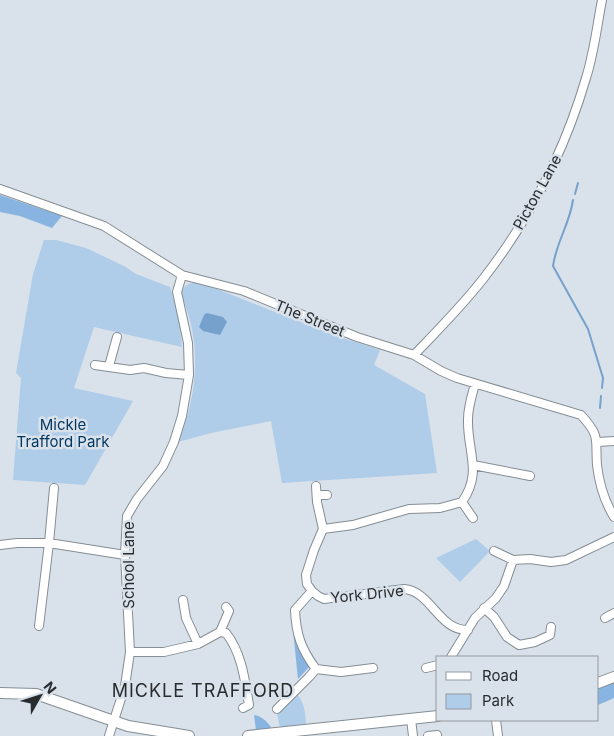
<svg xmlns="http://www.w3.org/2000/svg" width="614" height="736" font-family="Inter,sans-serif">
<rect width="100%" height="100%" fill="#d9e1ea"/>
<path fill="#afcce9" d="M44 240H56L86 248 124 266 136 274 170 287 179 318 182 347 94 327 74 388 133 401 85 485 13 480 21 378 16 373 33 274Z
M199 282 336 336 380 350 374 365 425 394 437 473 282 483 271 421 211 433 178 442C192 410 199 370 193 335 191 321 186 307 181 293 185 284 189 283 199 282Z
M476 539 490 551 460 582 436 558Z
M297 694C305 704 305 712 306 724L280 728 277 713Z"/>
<path fill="#87b4e0" d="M0 195 62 216 52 228 20 216 0 212Z
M293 630 302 655 310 666 298 679Z
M614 682V698L598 705V688Z
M254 715C262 716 266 721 271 727L269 730H256Z"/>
<path fill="#75a1cc" d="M207 313 223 317 227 322 220 335 203 331 199 327 204 315Z"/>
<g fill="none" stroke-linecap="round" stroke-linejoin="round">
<path stroke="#75a1cc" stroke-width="2" d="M575 194 578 183
M573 200C570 223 556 243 553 266L588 329 603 378 602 388
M600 408 601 396"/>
<g stroke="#858d94" stroke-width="10">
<path id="minor" d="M0 189 104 226 182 275 244 291 357 337 414 355 441 371 457 378 581 415C601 437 595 438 597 465 599 483 605 502 614 517
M414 355C438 330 462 306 483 279 529 220 565 150 586 78 594 53 597 26 602 0
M95 365 130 370 144 368 166 373 189 375
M109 366 117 337
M598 442 614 441
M473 465 530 476
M316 486 317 502 323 529
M54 488 49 543 125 555
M317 495H327
M462 502 473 518
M0 545 17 543H49L39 626
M494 551 513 560 530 559 551 562 566 560 614 537
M312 591 295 610C296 634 301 649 316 669L341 672 373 668
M183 600 186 618 198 644
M484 608 494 617 507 637 519 645 535 642 550 635 551 627
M605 618 614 613
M468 630C439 631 431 591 404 589L324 599 318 596 312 591 307 584 306 575 314 550 323 529 353 525 409 509 440 508 462 502C483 472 467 452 468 419 468 407 472 395 475 384
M220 632 226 633C242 653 245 681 249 705L243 708
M130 652H164L198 644 220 632 229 611 226 607
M451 657 475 618 496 598 504 586 513 560
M426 668 438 665
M277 709 309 677 316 669
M411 719 413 736
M496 720 498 736
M109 736 125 686 130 652 125 555 127 516 137 499 163 466 174 442 182 416 189 375 188 343 177 292 182 275
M428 736 437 735"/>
</g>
<g stroke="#858d94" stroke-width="12">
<path id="major" d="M598 683 614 677
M0 693 36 694 128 726 189 736
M248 736 438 716"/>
</g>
<use href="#minor" stroke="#fff" stroke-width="8"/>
<use href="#major" stroke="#fff" stroke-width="10"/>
</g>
<g text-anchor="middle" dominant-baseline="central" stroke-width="5" stroke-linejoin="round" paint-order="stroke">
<g font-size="15" fill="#292c2f" stroke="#d9e1ea">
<text transform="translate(537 192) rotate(-61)">Picton Lane</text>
<text transform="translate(310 318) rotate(22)">The Street</text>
<text transform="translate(128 565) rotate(-90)">School Lane</text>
<text transform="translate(367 594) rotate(-6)">York Drive</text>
</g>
<g font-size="15" fill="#01365e" stroke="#d9e1ea">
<text x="63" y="424">Mickle<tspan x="63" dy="17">Trafford Park</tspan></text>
</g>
<g font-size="18" letter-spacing="1" fill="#292c2f" stroke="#d9e1ea">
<text x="203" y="690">MICKLE TRAFFORD</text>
</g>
</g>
<rect x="436" y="656" width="162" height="65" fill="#d9e1ea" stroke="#93999f"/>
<rect x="446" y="672" width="25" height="8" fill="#ffffff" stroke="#93999f"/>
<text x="482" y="681" font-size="15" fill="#292c2f">Road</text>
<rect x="446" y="694" width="25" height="15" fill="#afcce9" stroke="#93999f"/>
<text x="482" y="706" font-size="15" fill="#292c2f">Park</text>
<g transform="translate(40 696) rotate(51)" stroke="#d9e1ea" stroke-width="4" paint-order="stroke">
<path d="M0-4L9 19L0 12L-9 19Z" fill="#292c2f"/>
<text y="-8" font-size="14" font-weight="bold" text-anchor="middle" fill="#292c2f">N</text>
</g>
</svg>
